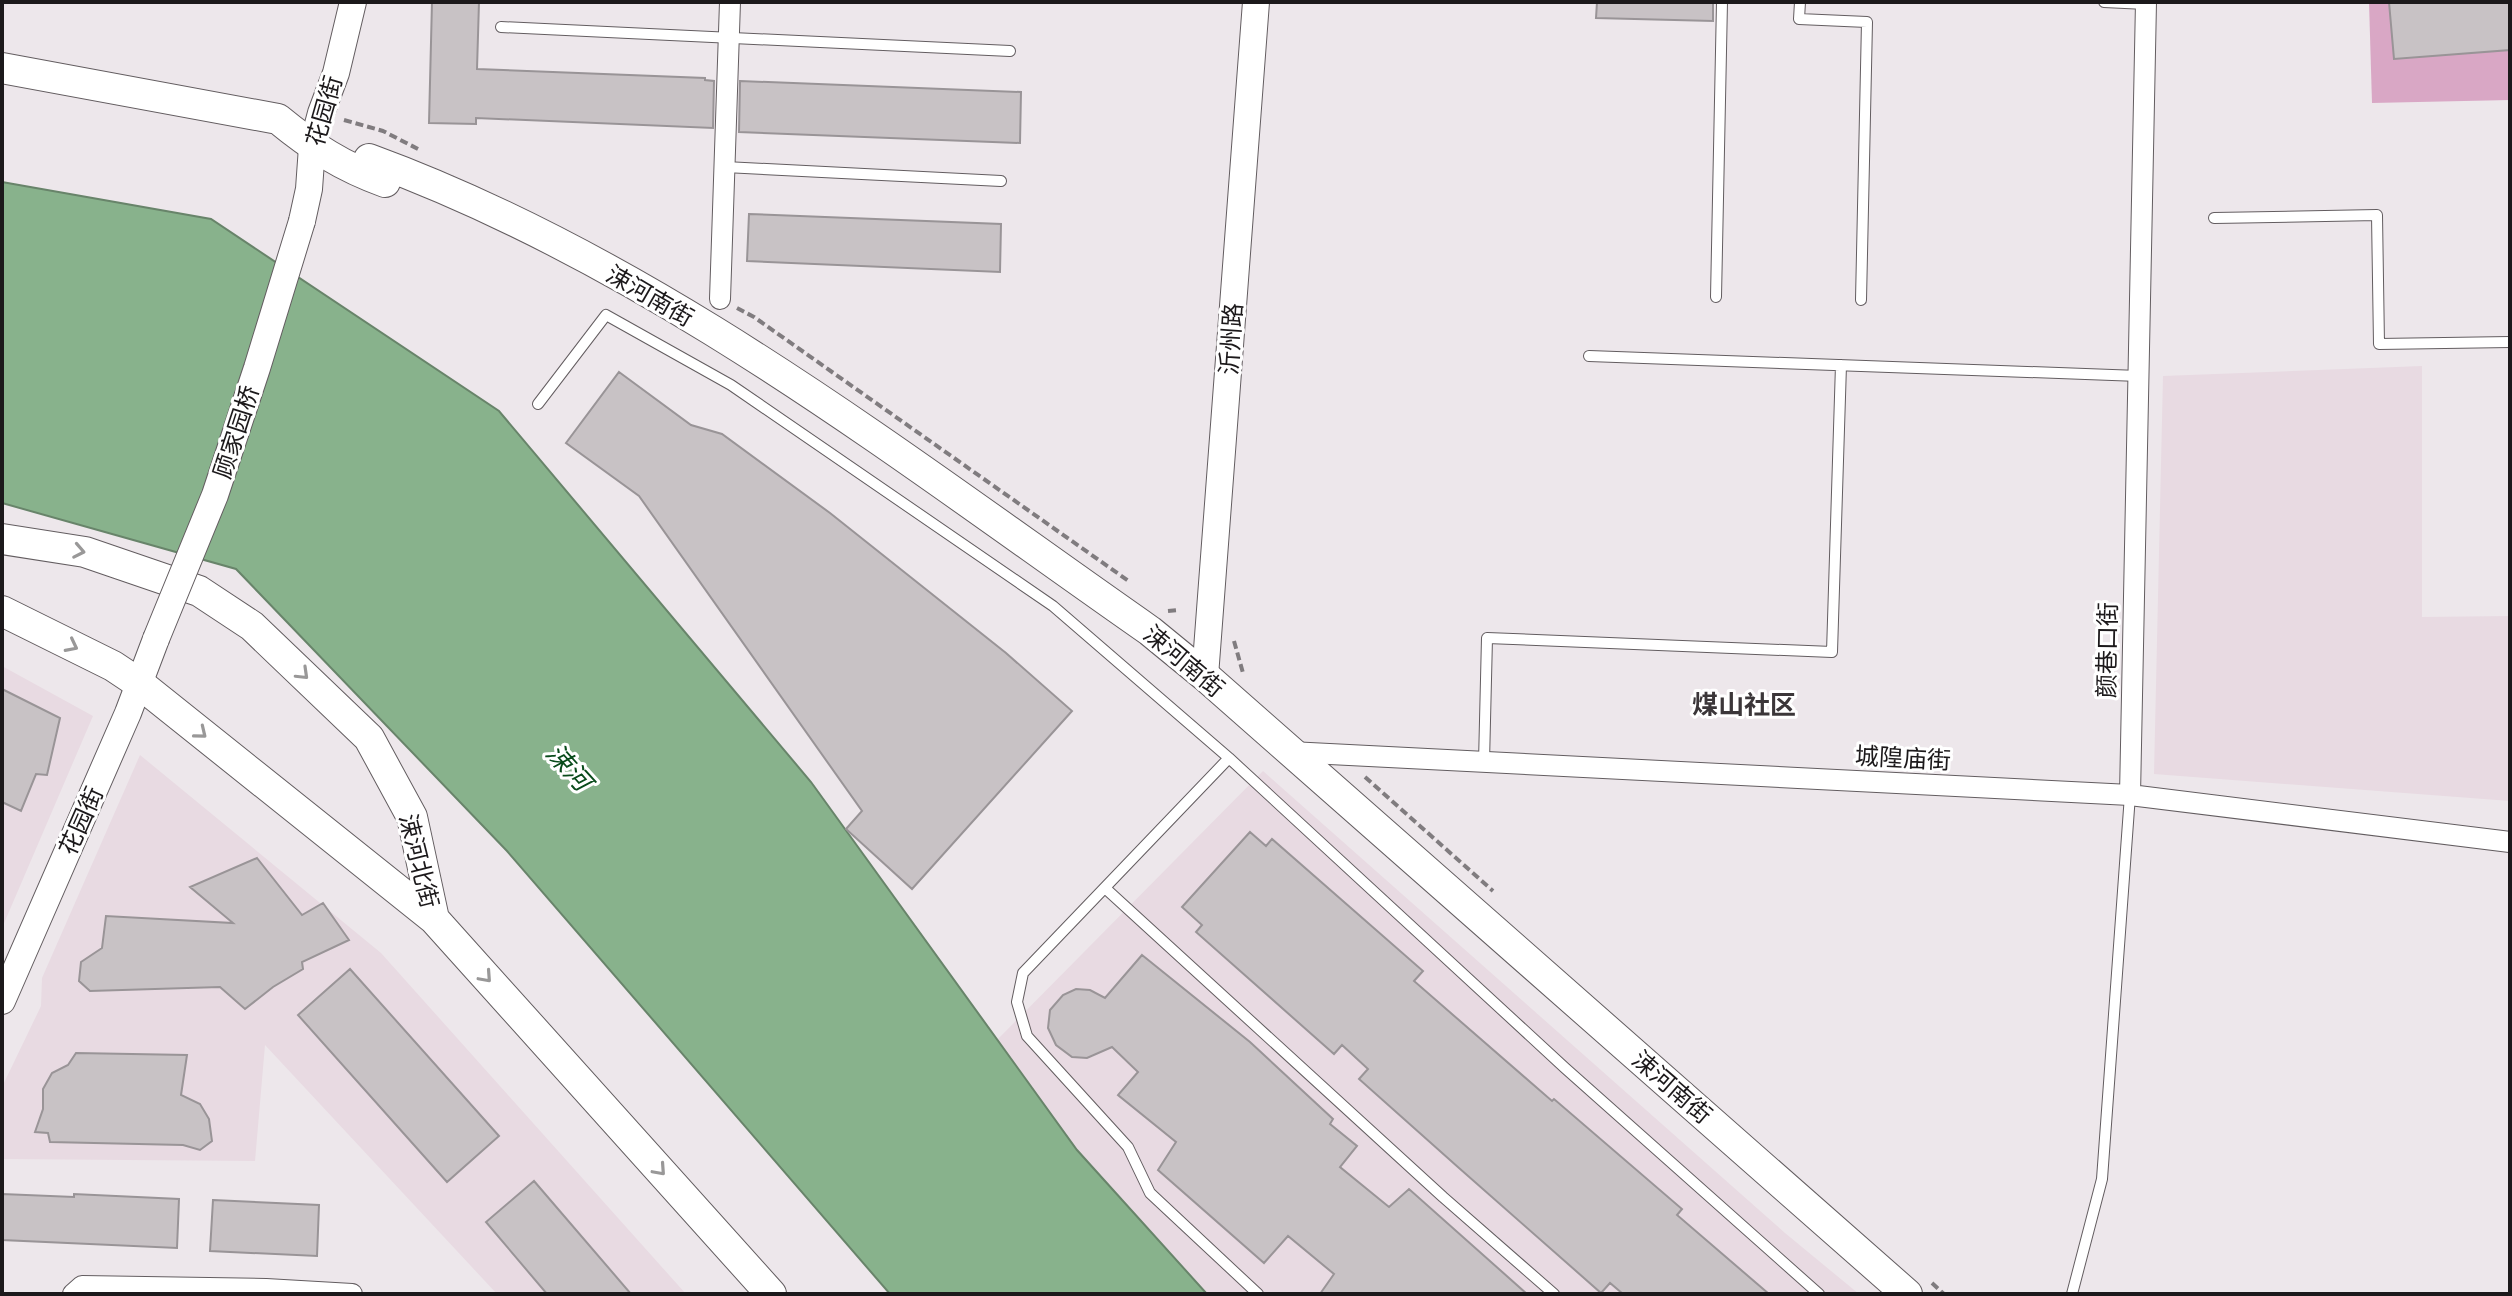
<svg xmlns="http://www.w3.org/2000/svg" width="2512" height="1296" font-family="Ubuntu,'Noto Sans SC',sans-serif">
<rect width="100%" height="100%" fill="#ede7eb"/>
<path fill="#e8dae2" d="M2422 366V617L2510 616V801L2154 774 2163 376Z
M2 666 93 716 2 928Z
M140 755 381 953 686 1294H497L265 1045 255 1161 2 1159V1087L41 1006 42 978Z
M1263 771 1785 1233 1859 1294H1207L1077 1150 997 1040Z"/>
<path fill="#d9a7c5" d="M2369 2H2510V100L2372 103Z"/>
<path fill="#88b28c" stroke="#68846a" stroke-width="2" d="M2 182 211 219 499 411 811 782 1077 1150 1207 1294H890L507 851 236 569 2 503Z"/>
<path fill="#c8c2c5" stroke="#999497" stroke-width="2" d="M432 2H479L477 69 705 78V80L714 81 713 128 476 118V124L429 123Z
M1597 2H1713V21L1596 18Z
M2389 2H2510V50L2394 59Z
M740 81 1021 92 1020 143 739 132Z
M749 214 1001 224 1000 272 747 261Z
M619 372 691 425 722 434 830 513 1006 653 1072 711 912 889 846 829 862 811 639 496 566 443Z
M2 689 60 718 47 775 36 774 21 811 2 802Z
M1250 832 1266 846 1272 839 1423 971 1414 981 1552 1101 1554 1099 1682 1209 1677 1215 1769 1294H1623L1610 1283 1601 1293 1459 1168 1359 1079 1368 1069 1342 1045 1334 1054 1196 932 1202 925 1182 907Z
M257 858 302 915 323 903 349 940 302 962 303 969 273 987 245 1009 220 987 90 991 79 981 81 962 102 948 106 916 233 923 190 887Z
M1142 955 1250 1042 1333 1119 1330 1124 1357 1146 1340 1167 1389 1207 1409 1189 1527 1294H1320L1334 1274 1288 1236 1264 1263 1158 1170 1176 1142 1118 1095 1138 1072 1112 1047 1087 1058 1072 1057 1056 1045 1048 1028 1050 1010 1063 995 1076 989 1090 990 1105 998Z
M350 969 499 1136 447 1182 298 1015Z
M76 1053 187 1055 181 1095 200 1104 209 1119 212 1141 200 1150 183 1145 50 1142 48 1133 35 1132 43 1109V1089L52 1073 68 1065Z
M534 1181 631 1294H547L486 1222Z
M2 1194 74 1197V1194L179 1199 177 1248 2 1240Z
M213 1200 319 1205 317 1256 210 1251Z"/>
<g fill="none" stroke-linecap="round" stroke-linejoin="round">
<g stroke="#635d60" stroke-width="12">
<path id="service" d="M1800 2 1799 19 1867 22 1861 300
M2104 2 2146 4
M501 27 1010 51
M725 167 1001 181
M2214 218 2377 215 2379 344 2510 342
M1716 297 1722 2
M1589 356 2139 376
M538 404 606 315 731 385 1053 606 1229 758 1565 1068 1819 1294
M1229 758 1023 973 1017 1002 1027 1036 1128 1147 1150 1193 1258 1294
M1484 762 1487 638 1832 652 1841 365
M1105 888 1443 1197 1554 1294
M2072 1294 2102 1179 2130 795"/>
</g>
<g stroke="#635d60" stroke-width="22">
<path id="minor" d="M720 299 730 2
M1290 752 2130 795 2510 842
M2130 795 2146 2
M73 1294 82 1286 266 1289 352 1294"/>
</g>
<g stroke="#635d60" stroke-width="28">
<path id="tertiary" d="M302 221 309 189 312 147 321 113 336 73 353 2
M1205 676 1256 2
M2 1001 128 713 156 639"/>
</g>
<g stroke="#635d60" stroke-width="32">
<path id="secondary" d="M2 68 278 119C312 147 343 167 385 182
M369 159C656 264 902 458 1150 631L1205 676 1907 1294
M2 539 85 552 199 591 252 626 369 738 412 817 434 919
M2 611 113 666 140 684 434 919 771 1294"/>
</g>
<path stroke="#807c7f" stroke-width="4" stroke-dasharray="8 4" stroke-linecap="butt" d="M344 120 383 131 418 149
M737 308 754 317 1130 582
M1168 611 1179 610
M1234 641 1243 673
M1365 777 1493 891
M1932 1283 1944 1294"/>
<use href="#service" stroke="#fff" stroke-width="10"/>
<use href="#minor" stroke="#fff" stroke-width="20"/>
<use href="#tertiary" stroke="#fff" stroke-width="26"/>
<use href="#secondary" stroke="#fff" stroke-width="30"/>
<g stroke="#635d60" stroke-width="28" stroke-linecap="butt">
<path id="tertiary-bridge" d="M156 639 215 495 257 368 302 221"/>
</g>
<use href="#tertiary-bridge" stroke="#fff" stroke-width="26"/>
</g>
<defs><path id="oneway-chevron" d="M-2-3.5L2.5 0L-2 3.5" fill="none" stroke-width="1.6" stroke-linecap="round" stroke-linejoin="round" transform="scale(2)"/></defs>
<g stroke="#999898">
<use href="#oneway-chevron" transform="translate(79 551) rotate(11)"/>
<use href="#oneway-chevron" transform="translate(72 646) rotate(27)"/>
<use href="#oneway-chevron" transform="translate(303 674) rotate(44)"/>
<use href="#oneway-chevron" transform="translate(201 733) rotate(39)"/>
<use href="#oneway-chevron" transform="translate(486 977) rotate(48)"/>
<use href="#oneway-chevron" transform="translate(660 1170) rotate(48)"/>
</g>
<g text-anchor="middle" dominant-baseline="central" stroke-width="6" stroke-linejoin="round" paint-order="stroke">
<g font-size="24" fill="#1c191b" stroke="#fff">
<text transform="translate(324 111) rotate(-74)">花园街</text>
<text transform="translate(650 296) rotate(30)">涑河南街</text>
<text transform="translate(1231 339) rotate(-86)">沂州路</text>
<text transform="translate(236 432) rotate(-72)">顾家园桥</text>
<text transform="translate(2107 650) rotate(-89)">颜巷口街</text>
<text transform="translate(1184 661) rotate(40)">涑河南街</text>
<text transform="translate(1903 758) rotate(3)">城隍庙街</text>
<text transform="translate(81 821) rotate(-66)">花园街</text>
<text transform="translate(419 861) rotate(76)">涑河北街</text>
<text transform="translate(1672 1087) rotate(41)">涑河南街</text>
</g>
<g font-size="26" font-weight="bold" fill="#3b3639" stroke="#fff">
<text x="1744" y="704">煤山社区</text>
</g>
<g font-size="26" font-style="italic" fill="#094b1b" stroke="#fff">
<text transform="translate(569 767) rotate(48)">涑河</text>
</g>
</g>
<rect width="2512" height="1296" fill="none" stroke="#1c191b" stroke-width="8"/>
</svg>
